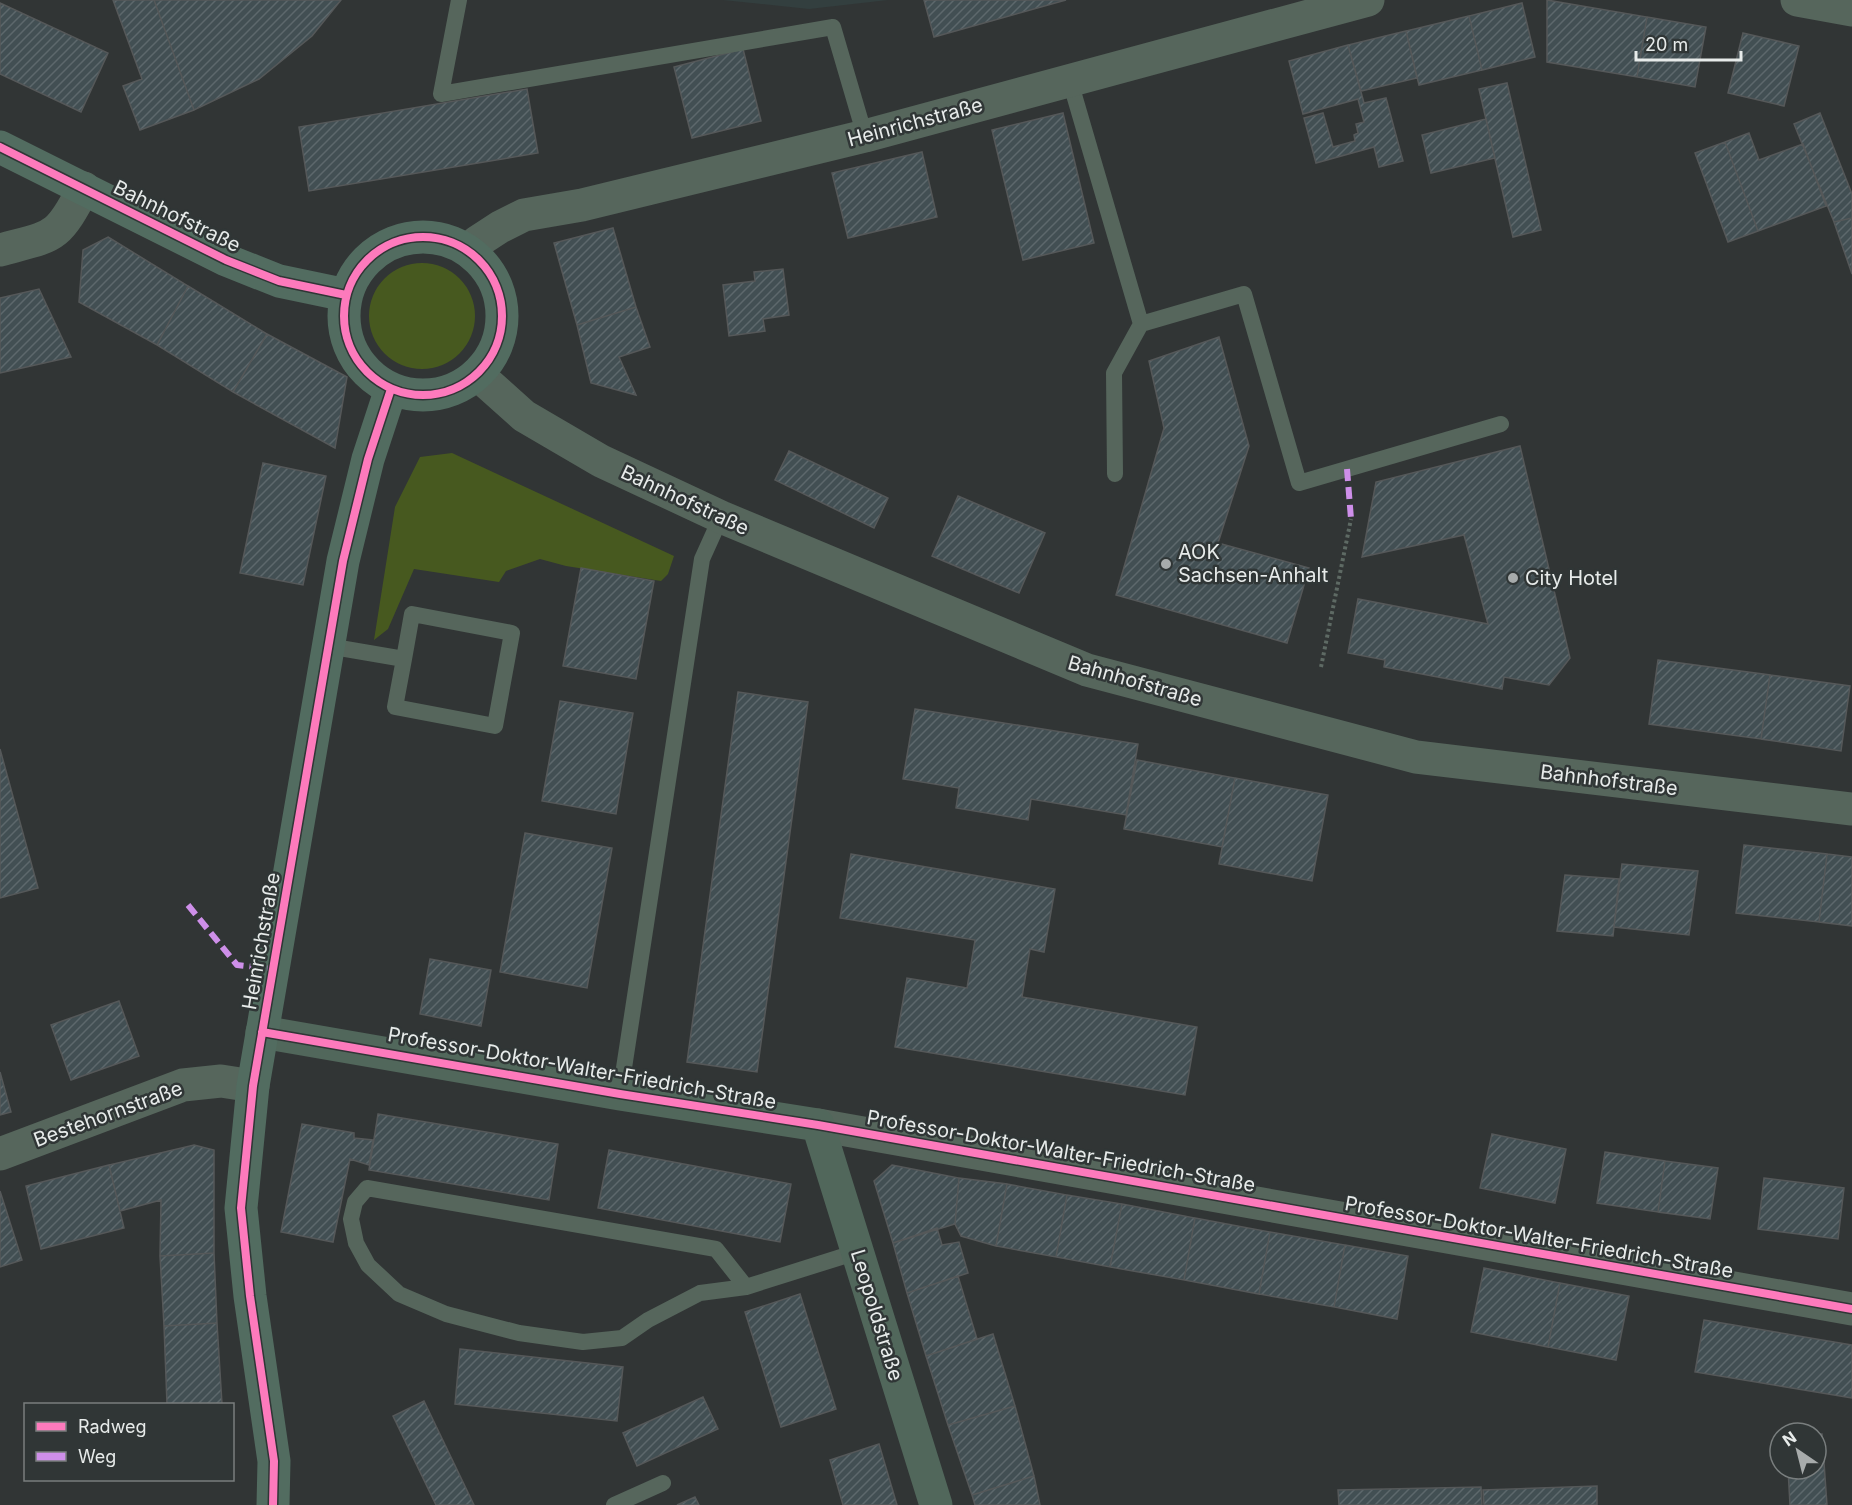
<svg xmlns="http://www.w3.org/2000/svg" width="1852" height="1505" font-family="Inter,sans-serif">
<defs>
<pattern id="building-hatch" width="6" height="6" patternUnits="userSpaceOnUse" patternTransform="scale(1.5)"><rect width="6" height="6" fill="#424f53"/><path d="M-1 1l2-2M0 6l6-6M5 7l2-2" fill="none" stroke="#5d686c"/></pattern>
</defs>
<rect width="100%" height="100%" fill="#313535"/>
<path fill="#333f3f" d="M723 0H888L809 9Z"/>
<path fill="#47591f" d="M369 316a53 53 0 1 1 106 0a53 53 0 1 1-106 0Z
M452 453 674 556 668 574 661 581 566 566 540 559 506 571 499 582 414 569 388 629 374 640 395 507 420 457Z"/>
<path fill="url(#building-hatch)" stroke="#555859" stroke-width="1.5" d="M113 0H154L194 110 140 130 123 86 142 79Z
M154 0H341L312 36 259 79 194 110Z
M924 0H1066L934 37Z
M1547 0 1647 17 1637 77 1547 62Z
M0 3 108 53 81 112 0 74Z
M1522 3 1535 57 1482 70 1469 16Z
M1469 16 1482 70 1419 85 1406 31Z
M1647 17 1706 27 1695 87 1637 77Z
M1406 31 1417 78 1361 91 1348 45Z
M1743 33 1799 46 1784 106 1728 93Z
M1348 45 1364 103 1386 98 1403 161 1379 167 1374 147 1316 163 1304 118 1323 113 1333 147 1355 141 1354 135 1358 133 1356 124 1364 122 1358 99 1303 114 1289 61Z
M743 49 761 121 692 138 674 67Z
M1507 83 1541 230 1513 237 1479 89Z
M527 89 538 153 309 191 299 127Z
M1063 113 1094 243 1023 260 992 130Z
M1820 113 1852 194V218L1834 222 1794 124Z
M1486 119 1495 158 1431 173 1422 135Z
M1749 133 1759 160 1803 144 1826 206 1758 231 1725 142Z
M1725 142 1758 231 1728 242 1695 153Z
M922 152 937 217 848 238 832 173Z
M1852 218V274L1834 222Z
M613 228 636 307 577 325 554 243Z
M108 237 188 286 157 345 79 302 83 250Z
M783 269 789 315 763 319 765 331 729 336 723 285 755 281 754 272Z
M188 286 267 334 233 392 157 345Z
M39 289 71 357 0 373V298Z
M636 307 650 347 619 357 636 395 591 383 577 325Z
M267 334 347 377 335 448 233 392Z
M1219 337 1249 446 1218 543 1309 568 1287 643 1116 595 1164 428 1149 361Z
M1520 446 1570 658 1549 685 1504 677 1502 689 1384 667 1385 660 1348 653 1358 599 1488 624 1464 535 1362 557 1376 482Z
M789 451 888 498 874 528 775 480Z
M263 463 326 476 303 585 240 573Z
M958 496 1045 533 1019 593 932 556Z
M581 568 654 581 636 679 563 666Z
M1658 660 1770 675 1761 739 1649 724Z
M1770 675 1850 686 1841 751 1761 739Z
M738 692 808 702 757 1072 687 1062Z
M560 701 633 713 616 814 542 801Z
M915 709 1138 744 1126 815 1031 799 1028 820 956 808 959 788 903 779Z
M0 749 38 888 0 898Z
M1137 760 1235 778 1222 847 1124 829Z
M1235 778 1328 795 1312 881 1219 864Z
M525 833 612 848 587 988 500 972Z
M1744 845 1827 854 1819 922 1736 913Z
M851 854 1055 889 1044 952 1030 949 1022 997 1197 1027 1185 1095 895 1047 907 978 967 988 975 940 840 918Z
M1827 854 1852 857V926L1819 922Z
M1622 864 1698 871 1689 935 1614 927Z
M1565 875 1619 879 1613 936 1557 931Z
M430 959 491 970 481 1026 420 1014Z
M119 1001 139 1056 71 1080 51 1025Z
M0 1072 11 1112 0 1115Z
M378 1114 558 1144 549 1200 369 1170Z
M302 1124 354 1133V1138L373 1140 369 1165 350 1159 333 1242 281 1232Z
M1492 1134 1566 1149 1555 1203 1480 1188Z
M194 1145 214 1150V1253L160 1256 161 1200 120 1211 109 1165Z
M609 1150 791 1184 780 1242 598 1208Z
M1605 1152 1665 1161 1658 1212 1597 1203Z
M1665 1161 1718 1168 1710 1219 1658 1212Z
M109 1165 124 1228 41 1249 26 1186Z
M892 1165 959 1178 955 1224 893 1243 874 1181Z
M959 1178 1007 1184 996 1246 961 1236 955 1224Z
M1764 1178 1844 1188 1838 1239 1758 1229Z
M1007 1184 1067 1195 1056 1257 996 1246Z
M0 1191 22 1260 0 1267Z
M1067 1195 1122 1204 1110 1267 1056 1257Z
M1122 1204 1195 1218 1184 1280 1110 1267Z
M1195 1218 1270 1232 1259 1294 1184 1280Z
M937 1228 942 1245 959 1242 968 1273 907 1293 893 1243Z
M1270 1232 1345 1245 1334 1307 1259 1294Z
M1345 1245 1408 1256 1397 1319 1334 1307Z
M214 1253 217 1323 164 1326 160 1256Z
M1484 1268 1560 1283 1548 1347 1471 1332Z
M958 1276 977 1339 926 1356 907 1293Z
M1560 1283 1629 1296 1616 1360 1548 1347Z
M800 1294 836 1409 781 1427 745 1312Z
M1704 1320 1852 1345V1398L1695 1372Z
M217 1323 222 1404H167L164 1326Z
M993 1334 1015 1406 948 1425 926 1356Z
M460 1349 623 1367 617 1421 455 1404Z
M703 1397 718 1429 637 1466 623 1433Z
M424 1401 474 1505H436L393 1416Z
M1015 1406 1034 1476 972 1495 948 1425Z
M1816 1434H1822L1827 1505H1790L1788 1469H1816Z
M879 1444 897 1505H843L830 1460Z
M1034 1476 1040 1505H975L972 1495Z
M1597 1486V1505H1484L1483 1490Z
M1481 1487 1482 1505H1339L1338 1490Z
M695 1497 699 1505H677Z"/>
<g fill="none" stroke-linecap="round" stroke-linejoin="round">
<path stroke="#5e6a64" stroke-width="4" stroke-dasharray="3 3" stroke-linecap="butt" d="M1321 667 1351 519"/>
<path stroke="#56665c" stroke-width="16" d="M459 0 441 94 833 27 865 136
M1070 81 1141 324 1244 294 1299 483 1501 424
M1115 474 1114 373 1141 324
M328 646 404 659 395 707 495 726 512 633 412 614 404 659
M620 1094 702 559 721 517
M746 1287 716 1249 367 1188 355 1202 351 1219 356 1243 368 1265 399 1294 446 1314 519 1333 583 1342 622 1338 648 1320 700 1293 746 1287 857 1252
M614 1505 663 1483"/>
<path stroke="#56665c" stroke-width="33" d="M1797 0 1852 10
M0 250C56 235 56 240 84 188
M470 252 477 242 500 227 524 215 582 205 865 136 1368 0
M477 374 524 416 601 461 721 517 1087 670 1416 757 1852 809
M818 1125 1852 1309
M0 1154 183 1085 221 1081 253 1086"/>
<path stroke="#51675b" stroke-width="33" d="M262 1032 620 1094 818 1125 936 1505"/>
<path stroke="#526c60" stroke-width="33" d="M0 147 226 260 279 281 346 295
M344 316a79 79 0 1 1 158 0a79 79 0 1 1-158 0Z
M273 1505 274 1461 250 1296 241 1208 253 1086 343 561 368 459 391 389"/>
<path stroke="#ce8fe9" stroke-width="6" stroke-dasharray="12 6" stroke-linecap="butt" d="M1347 469 1351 519
M188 905 237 965 273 969"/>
<g stroke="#303636" stroke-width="11">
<path id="cycleway" d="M0 147 226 260 279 281 346 295
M344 316a79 79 0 1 1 158 0a79 79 0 1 1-158 0Z
M262 1032 620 1094 818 1125 1852 1309
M273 1505 274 1461 250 1296 241 1208 253 1086 343 561 368 459 391 389"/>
</g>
<use href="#cycleway" stroke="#fd7abc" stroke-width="8"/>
</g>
<g fill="#a7abab" stroke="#303636" stroke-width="2">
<circle cx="1166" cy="564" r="6"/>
<circle cx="1513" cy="578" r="6"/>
</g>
<g text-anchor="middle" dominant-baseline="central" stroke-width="5" stroke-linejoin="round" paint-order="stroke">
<g font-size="20" fill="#e7ebea" stroke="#303636">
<text transform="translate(915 122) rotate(-15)">Heinrichstraße</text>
<text transform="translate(177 216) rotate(26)">Bahnhofstraße</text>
<text transform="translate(685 500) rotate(25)">Bahnhofstraße</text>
<text transform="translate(1135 681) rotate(16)">Bahnhofstraße</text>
<text transform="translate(1609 780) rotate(7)">Bahnhofstraße</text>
<text transform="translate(261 941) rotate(-80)">Heinrichstraße</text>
<text transform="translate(582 1068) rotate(10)">Professor-Doktor-Walter-Friedrich-Straße</text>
<text transform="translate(108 1114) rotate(-20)">Bestehornstraße</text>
<text transform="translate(1061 1151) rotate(10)">Professor-Doktor-Walter-Friedrich-Straße</text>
<text transform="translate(1539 1237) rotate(10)">Professor-Doktor-Walter-Friedrich-Straße</text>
<text transform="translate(877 1315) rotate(73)">Leopoldstraße</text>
</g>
<g font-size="20" fill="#e7ebea" stroke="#303636" text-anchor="start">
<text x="1178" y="552">AOK<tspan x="1178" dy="23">Sachsen-Anhalt</tspan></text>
<text x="1525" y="578">City Hotel</text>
</g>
</g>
<rect x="24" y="1403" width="210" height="78" fill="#303636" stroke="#797e7e" stroke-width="1.5"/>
<rect x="36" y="1422" width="30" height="9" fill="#fd7abc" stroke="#797e7e" stroke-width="1.5"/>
<text x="78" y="1433" font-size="18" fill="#e7ebea">Radweg</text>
<rect x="36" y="1452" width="30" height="9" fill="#ce8fe9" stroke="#797e7e" stroke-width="1.5"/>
<text x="78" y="1463" font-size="18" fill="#e7ebea">Weg</text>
<g transform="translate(1798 1451) rotate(325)"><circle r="28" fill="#303636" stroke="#797e7e" stroke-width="1.5"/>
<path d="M0-4.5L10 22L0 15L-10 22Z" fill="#a7abab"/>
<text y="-9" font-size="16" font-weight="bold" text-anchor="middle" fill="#e7ebea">N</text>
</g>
<path d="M1636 51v9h105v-9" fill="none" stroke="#e7ebea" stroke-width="3"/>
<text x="1645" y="51" font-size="18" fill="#e7ebea" stroke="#303636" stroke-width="4.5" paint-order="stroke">20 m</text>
</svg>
